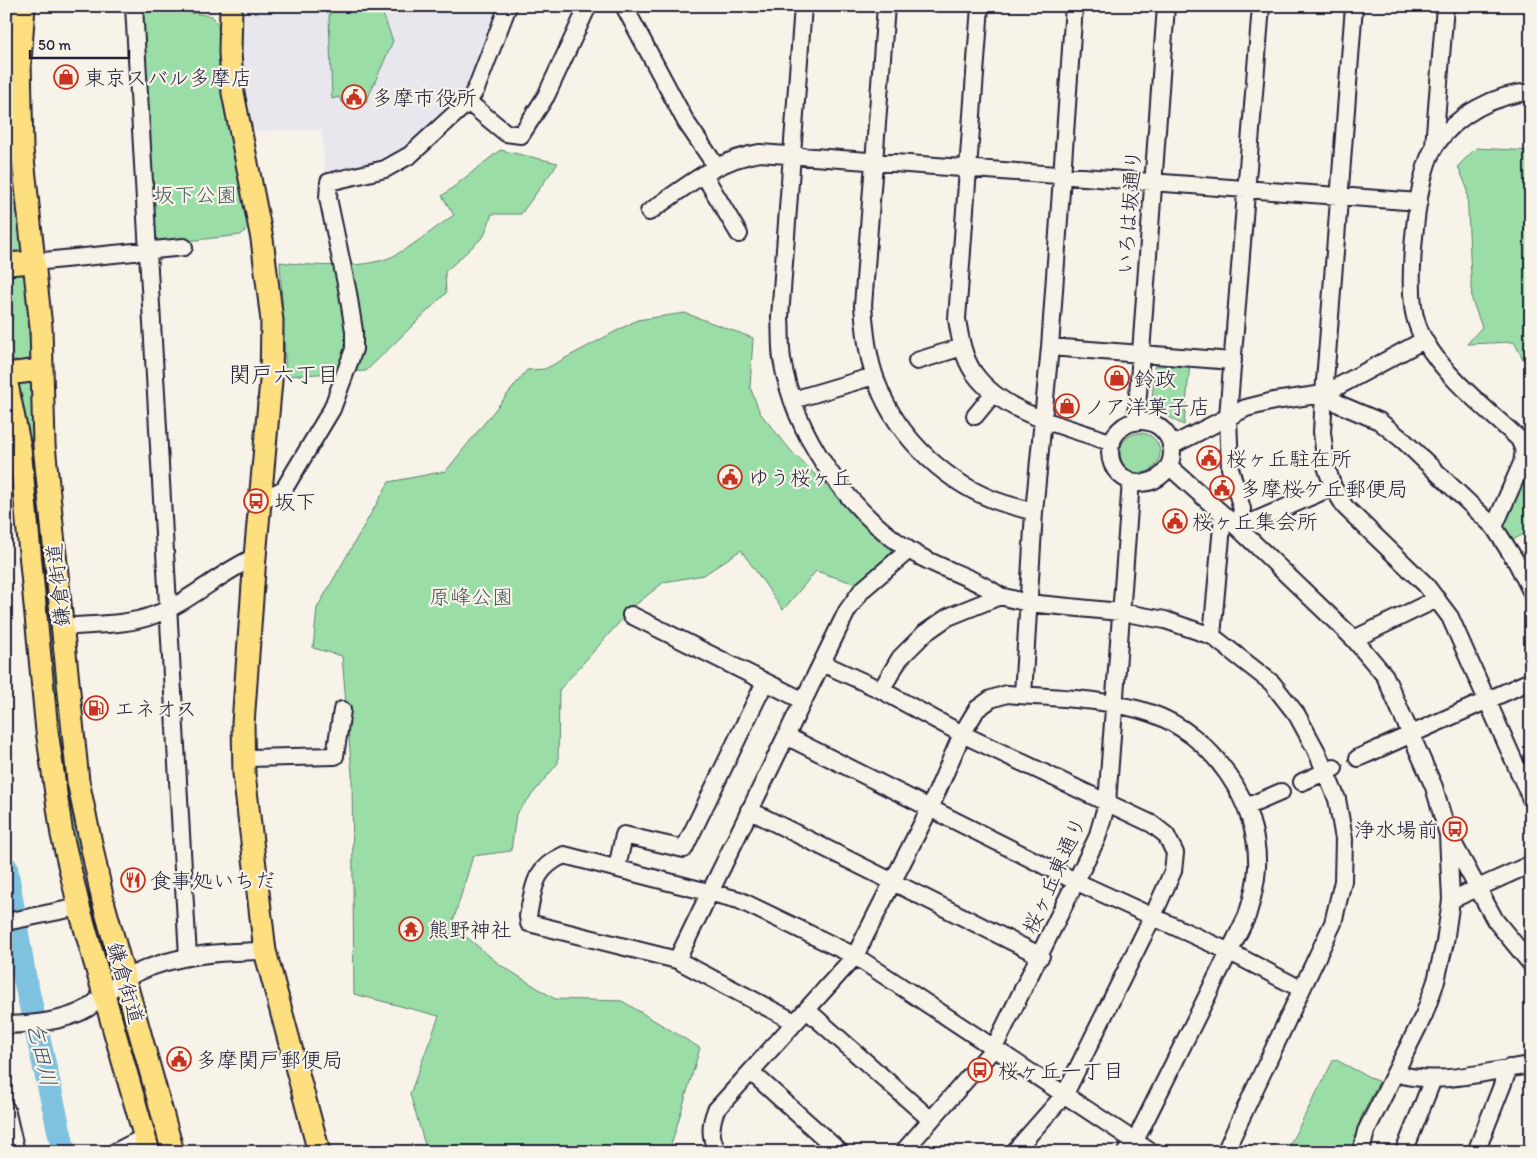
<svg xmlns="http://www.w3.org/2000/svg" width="1537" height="1158" font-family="Itim,'Klee One',sans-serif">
<rect width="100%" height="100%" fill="#f7f3e8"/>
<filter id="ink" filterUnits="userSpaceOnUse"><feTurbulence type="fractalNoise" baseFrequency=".02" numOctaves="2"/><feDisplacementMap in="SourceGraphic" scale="10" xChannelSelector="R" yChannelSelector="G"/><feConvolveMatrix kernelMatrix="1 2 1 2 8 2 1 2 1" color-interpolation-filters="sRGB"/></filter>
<g filter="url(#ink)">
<path fill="#e8e7ee" d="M243 6H501L469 89 455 106 384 163 325 179 322 130 251 131 238 56Z"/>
<path fill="#9bdda7" stroke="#5e8071" d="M6 6H12L9 104 22 249 18 255 6 256Z
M331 6H380L393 41 366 102 356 108 343 103 339 97 332 99 329 17Z
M148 7 212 16 218 24 221 83 248 228 241 235 160 244 153 237 139 15Z
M1476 148 1531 151V374L1514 342 1467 344 1482 327 1472 300 1467 188 1458 166Z
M500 150 558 163 521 214H492L484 236 445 272 446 293 366 371 286 376 280 262C310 266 371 270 397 254 417 243 435 228 454 215L442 196Z
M6 272 21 273 25 279 31 358 27 365 19 367 13 362 6 309Z
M685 313 753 338 750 387 760 413 792 452 893 551 856 584 816 571 783 610 741 550 704 575 664 582 634 606 559 690 558 763 516 814 511 851 473 856 452 925 499 964 555 999 622 1001 700 1048 670 1149 673 1152H429L425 1145 410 1094 439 1016 354 994 352 774 342 656 313 648 317 608 389 482 446 471 527 370 545 369 637 320Z
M1155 360 1190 363 1184 425C1175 422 1157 409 1152 401Z
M26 378 32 383 34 449 50 615 47 618 44 615 17 385 20 380Z
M1120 453a20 20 0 1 1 40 0a20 20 0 1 1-40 0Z
M1531 469V531L1510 541 1501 525 1524 472Z
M51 656 54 659 67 784 98 953 60 784 49 658Z
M1334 1059 1379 1082 1361 1117 1351 1152H1286Z"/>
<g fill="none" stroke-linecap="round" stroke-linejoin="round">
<path stroke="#7fc2e0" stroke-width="24" d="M6 868 24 975 64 1152"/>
<g stroke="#22223b" stroke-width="20">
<path id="minor" d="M134 6 188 957
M624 6 686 122 716 166
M803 6 780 317C781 331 780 345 782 359 794 434 846 509 909 550 938 569 973 576 1000 596
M886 6 863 306C865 330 867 352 874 374 891 430 940 479 994 500 1007 505 1021 508 1034 512
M980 6 957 319C960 338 963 357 974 373 1005 416 1065 425 1112 443
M1354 6 1324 394 1322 432 1326 466 1333 487 1345 507 1425 584 1450 617 1531 799
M468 102 506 133 521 135 546 96 588 6
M1434 146 1445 6
M704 175 739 234
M649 212C684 188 717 159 760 153L1419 202
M34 262 184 247
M1050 347 1233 361
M917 361 962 347
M1324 394 1341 405 1379 421 1404 441 1494 527 1517 563 1531 591
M793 400 874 376
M975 416 993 394
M1110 452a31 31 0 1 1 62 0a31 31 0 1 1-62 0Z
M1136 422 1166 6
M1171 446 1246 408 1274 401 1324 394 1424 340
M1169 466 1238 528 1354 639 1385 676 1434 787 1448 835 1451 900 1445 942 1436 981 1424 1015 1366 1131 1361 1152
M260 501 284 489 332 409 354 349V331L348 293 328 198 329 182 385 169 410 155 468 102 476 89 508 6
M1494 527 1522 463 1524 450 1519 439C1489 411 1444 376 1425 341 1419 332 1414 316 1413 306 1409 271 1416 175 1435 146 1456 115 1495 94 1531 92
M1238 528 1242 509 1230 468 1228 417 1261 6
M1238 528 1333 487
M631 615 802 700
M62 627C91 624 126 626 154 615 190 602 219 573 255 557
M1212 636 1223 515
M1354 639 1437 599
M822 663 881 690 962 734 1152 824 1166 835 1175 853 1173 871 1152 918 1065 1094 1014 1152
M881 690 900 658 925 633 948 617 1000 596 1028 603 1120 612 1165 620 1212 636 1272 683 1297 715 1316 750 1337 799 1344 839 1343 881 1333 923 1225 1152
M1023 695 1034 512 1050 347 1074 6
M786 736 1077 882 1230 952 1301 989
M244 758 335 756 342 710
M1358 758 1526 683
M1302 782 1334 768
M1246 807 1281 792
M749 810 1041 956
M1451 839 1495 920 1531 964
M617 868 624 835 684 849 765 682
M1451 900 1531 864
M6 922 79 907
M677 960 847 611 862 590 909 550
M807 1010 931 1120
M795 1022 677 960 529 923 528 916C534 887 533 869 564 855L739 900 855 956 1151 1152
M6 1025C33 1024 64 1022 88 1008 103 997 117 982 134 974 175 954 221 952 265 951
M751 1072 840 1152
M1395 1073C1438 1087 1487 1071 1531 1065
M6 1109 16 1152
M115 1152 145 1137
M718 1152C710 1139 710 1124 716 1110L855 956 930 808 962 734 977 709 991 699 1007 694C1053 698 1105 698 1150 713 1211 733 1260 803 1257 868 1256 885 1252 900 1247 916L1135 1141 1126 1152
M903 1152 994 1048 1097 838 1107 803 1131 481
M1404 1152 1433 1079
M1476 1152 1509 1068"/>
</g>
<g stroke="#22223b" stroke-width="25">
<path id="major" d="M24 6 20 61 22 149 41 327 44 445 78 781 103 901 173 1152
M231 6 230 53 233 93 262 239 272 321 271 381 255 557 243 724 244 774 265 951 319 1152
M6 264 34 262
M6 374 41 370
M6 379 20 448 47 731 62 835 79 907 149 1152"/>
</g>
<use href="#minor" stroke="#f7f3e8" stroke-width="16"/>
<use href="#major" stroke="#fedf80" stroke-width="21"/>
</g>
</g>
<defs>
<g id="shop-ring" transform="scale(1.25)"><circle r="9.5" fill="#f7f3e8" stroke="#c8321e" stroke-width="1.5"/><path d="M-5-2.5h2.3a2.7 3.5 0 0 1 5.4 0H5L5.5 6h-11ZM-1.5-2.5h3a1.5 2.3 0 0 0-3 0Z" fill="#c8321e"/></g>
<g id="civic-ring" transform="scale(1.25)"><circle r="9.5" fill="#f7f3e8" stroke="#c8321e" stroke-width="1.5"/><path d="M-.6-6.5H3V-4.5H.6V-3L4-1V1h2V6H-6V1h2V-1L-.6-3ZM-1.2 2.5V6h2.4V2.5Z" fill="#c8321e"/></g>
<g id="bus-ring" transform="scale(1.25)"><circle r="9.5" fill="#f7f3e8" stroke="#c8321e" stroke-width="1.5"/><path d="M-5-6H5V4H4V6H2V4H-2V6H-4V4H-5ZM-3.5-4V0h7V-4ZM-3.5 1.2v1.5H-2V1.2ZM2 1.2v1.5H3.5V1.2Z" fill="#c8321e"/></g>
<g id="fuel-ring" transform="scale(1.25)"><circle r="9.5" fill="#f7f3e8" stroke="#c8321e" stroke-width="1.5"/><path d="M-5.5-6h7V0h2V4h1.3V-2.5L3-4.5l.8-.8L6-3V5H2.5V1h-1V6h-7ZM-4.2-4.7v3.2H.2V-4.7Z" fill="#c8321e"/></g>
<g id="restaurant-ring" transform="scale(1.25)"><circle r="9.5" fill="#f7f3e8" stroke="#c8321e" stroke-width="1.5"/><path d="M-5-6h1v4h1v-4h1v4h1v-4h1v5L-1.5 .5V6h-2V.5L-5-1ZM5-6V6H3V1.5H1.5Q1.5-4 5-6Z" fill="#c8321e"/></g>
<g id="temple-ring" transform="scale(1.25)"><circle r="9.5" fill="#f7f3e8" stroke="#c8321e" stroke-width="1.5"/><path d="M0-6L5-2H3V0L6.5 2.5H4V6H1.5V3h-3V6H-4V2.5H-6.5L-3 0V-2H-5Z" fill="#c8321e"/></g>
</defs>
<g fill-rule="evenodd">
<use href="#shop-ring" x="66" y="77"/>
<use href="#civic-ring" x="354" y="97"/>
<use href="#shop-ring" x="1117" y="378"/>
<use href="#shop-ring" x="1067" y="406"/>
<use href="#civic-ring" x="1209" y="458"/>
<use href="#civic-ring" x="730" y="477"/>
<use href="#civic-ring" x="1222" y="488"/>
<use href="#bus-ring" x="256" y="501"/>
<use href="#civic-ring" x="1175" y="521"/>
<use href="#fuel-ring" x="96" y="708"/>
<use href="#bus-ring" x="1455" y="829"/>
<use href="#restaurant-ring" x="133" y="880"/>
<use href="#temple-ring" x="411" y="929"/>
<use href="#civic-ring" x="179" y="1059"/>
<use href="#bus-ring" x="980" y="1070"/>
</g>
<g text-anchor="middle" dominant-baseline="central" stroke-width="4.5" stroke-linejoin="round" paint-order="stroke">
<g font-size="21" fill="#22223b" stroke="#f7f3e8" text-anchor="start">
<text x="84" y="77">東京スバル多摩店</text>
<text x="372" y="97">多摩市役所</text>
<text x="1134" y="378">鈴政</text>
<text x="1084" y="406">ノア洋菓子店</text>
<text x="1226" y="458">桜ヶ丘駐在所</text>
<text x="748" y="477">ゆう桜ヶ丘</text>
<text x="1240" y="488">多摩桜ケ丘郵便局</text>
<text x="274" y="501">坂下</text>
<text x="1192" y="521">桜ヶ丘集会所</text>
<text x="114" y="708">エネオス</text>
<text x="1438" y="829" text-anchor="end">浄水場前</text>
<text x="150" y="880">食事処いちだ</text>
<text x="428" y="929">熊野神社</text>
<text x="196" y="1059">多摩関戸郵便局</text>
<text x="998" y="1070">桜ヶ丘一丁目</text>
</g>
<g font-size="21" fill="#465a5b" stroke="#f7f3e8">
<text x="195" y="194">坂下公園</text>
<text x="471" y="596">原峰公園</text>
</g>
<g font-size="21" fill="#22223b" stroke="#f7f3e8">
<text transform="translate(1129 212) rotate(-86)">いろは坂通り</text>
<text transform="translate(58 585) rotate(-96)">鎌倉街道</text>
<text transform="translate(1054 875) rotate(-66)">桜ヶ丘東通り</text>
<text transform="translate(126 983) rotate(74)">鎌倉街道</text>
</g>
<g font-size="22" fill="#22223b" stroke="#f7f3e8">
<text x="284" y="374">関戸六丁目</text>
</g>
<g font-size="22" font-style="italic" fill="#3e526d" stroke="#f7f3e8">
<text transform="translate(42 1054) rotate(77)">乞田川</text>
</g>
</g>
<rect width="1537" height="1158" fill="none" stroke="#f7f3e8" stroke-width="25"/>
<rect x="12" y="12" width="1512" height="1133" fill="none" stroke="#22223b" stroke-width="2" filter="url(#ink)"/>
<path d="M30 50v8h99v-8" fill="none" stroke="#22223b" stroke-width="2.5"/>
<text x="38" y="50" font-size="15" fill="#22223b" stroke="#f7f3e8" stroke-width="4" paint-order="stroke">50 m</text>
</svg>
